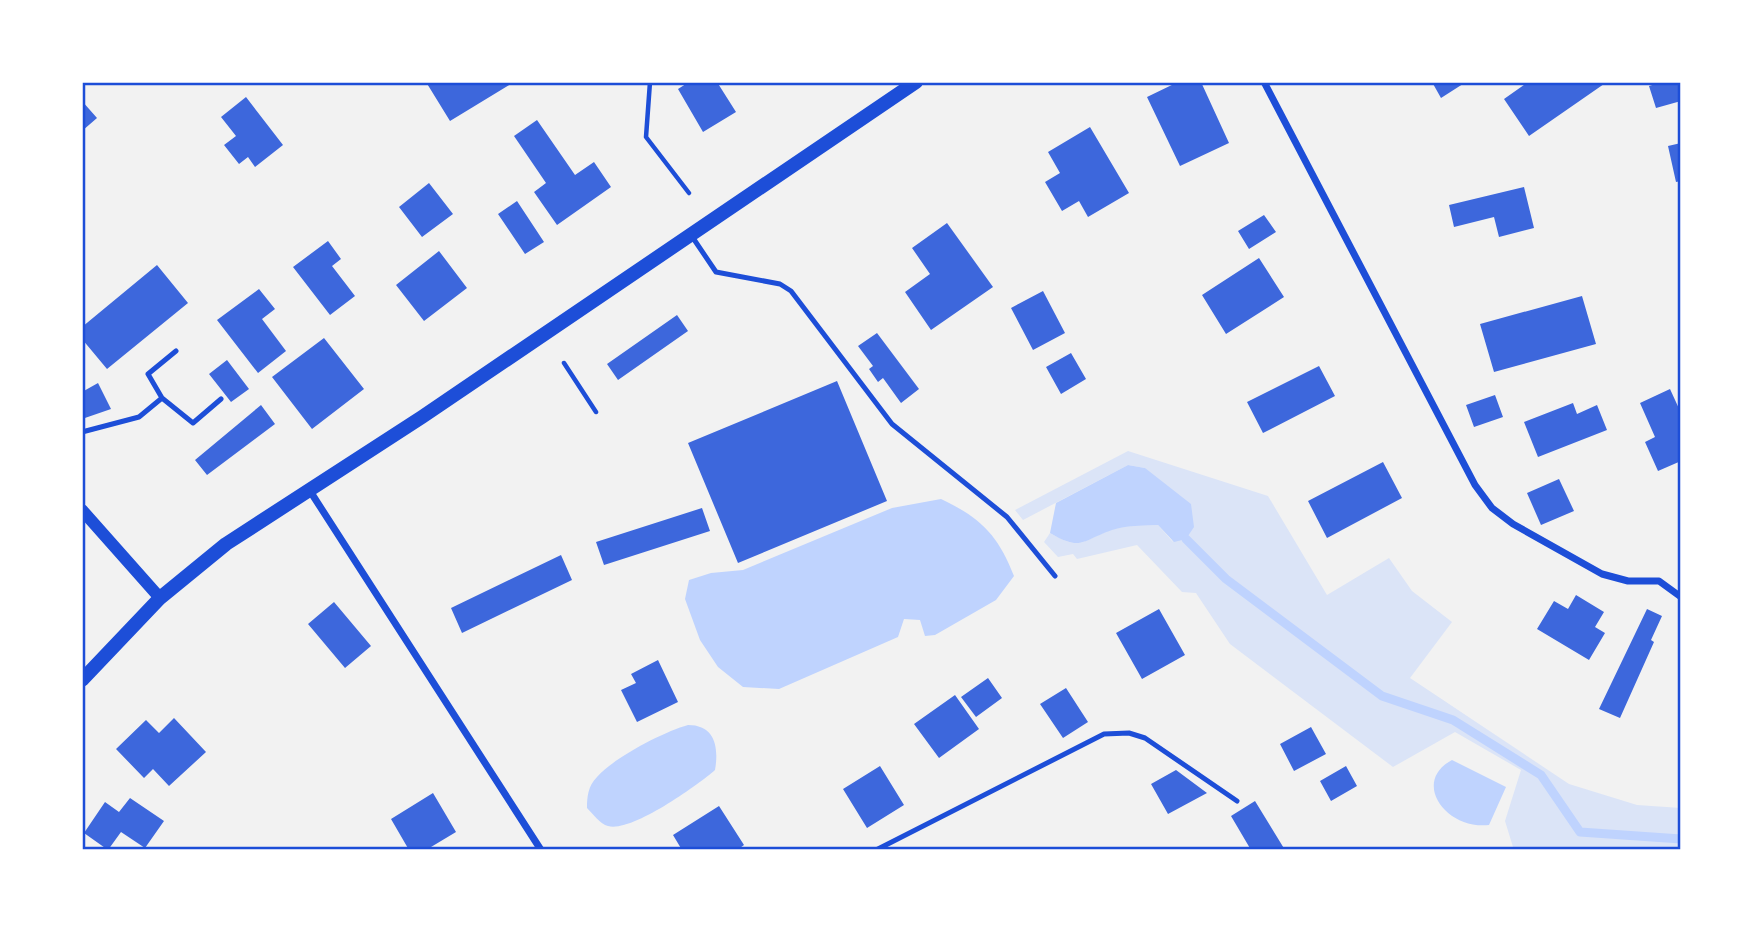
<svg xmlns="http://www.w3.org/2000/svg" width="1763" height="932" font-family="Georgia,serif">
<rect width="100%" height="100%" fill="#f2f2f2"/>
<path fill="#dbe4f7" d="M1128 451 1268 496 1327 595 1389 558 1412 591 1452 622 1410 678 1569 784 1637 805 1681 808V850H1510L1513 847 1505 821 1521 770 1455 732 1393 767 1230 644 1196 593 1182 592 1137 545 1077 559 1073 554 1058 557 1044 542 1050 533C1082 552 1083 540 1113 529 1126 525 1144 526 1158 525L1173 542 1145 468 1128 465 1023 520 1015 510Z"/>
<path fill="#bfd3fe" d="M1128 465 1145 468 1191 504 1194 527 1186 539 1174 542 1158 525C1144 526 1126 525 1112 530 1083 540 1082 552 1050 533L1056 503Z
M941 499C981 518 998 535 1014 576L996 600 935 635 925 636 920 620 904 619 898 637 779 689 743 687 718 667 700 640 685 599 689 580 711 573 743 570 892 508Z
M688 725C715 725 719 747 715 770 698 785 631 833 608 826 600 824 593 814 587 808 587 797 588 786 597 777 615 757 663 732 688 725Z
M1452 760 1506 787 1489 825C1446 830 1411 782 1452 760Z"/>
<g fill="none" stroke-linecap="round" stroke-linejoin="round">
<path stroke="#bfd3fe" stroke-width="9" d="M1186 539 1226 579 1382 696 1453 720 1541 775 1580 832 1681 839"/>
</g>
<path fill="#3d67dc" d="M426 82H514L450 121Z
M689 82H717L736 112 703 132 678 89Z
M1178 82H1201L1229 143 1180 166 1147 97Z
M1432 82H1466L1441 98Z
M1528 82H1603L1604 84 1529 136 1504 99Z
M1662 82H1681V101L1656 108 1649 86Z
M246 97 283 145 255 167 248 157 239 164 224 145 236 136 221 117Z
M82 101 97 118 82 131Z
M537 120 575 175 594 162 611 187 557 225 534 192 546 183 514 136Z
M1090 127 1129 193 1088 217 1079 201 1062 211 1045 182 1060 173 1048 152Z
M1681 143V181L1676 182 1668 146Z
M429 183 453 214 422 237 399 207Z
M1524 187 1534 228 1499 237 1494 217 1454 227 1449 205Z
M517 201 544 242 525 254 498 214Z
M1264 215 1276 232 1249 249 1238 231Z
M947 223 993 287 931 330 905 292 930 274 912 248Z
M328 241 341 259 332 266 355 296 330 315 293 267Z
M439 251 467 288 424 321 396 285Z
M1259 258 1284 297 1226 334 1202 295Z
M157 265 188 303 107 369 82 339V327Z
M259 289 275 309 262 319 286 351 258 373 217 320Z
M1043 291 1065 333 1033 350 1011 308Z
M1582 296 1596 344 1494 372 1480 324Z
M677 315 688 331 618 380 607 364Z
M877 333 919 389 901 403 883 378 878 382 869 369 873 366 858 346Z
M324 338 364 389 312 429 272 377Z
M1071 353 1086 379 1061 394 1046 367Z
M227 360 249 389 231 402 209 374Z
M1319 366 1335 396 1263 433 1247 402Z
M837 381 887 501 738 563 688 443Z
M98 383 111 409 82 419V392Z
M1670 389 1681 413V461L1658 471 1645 442 1655 437 1640 403Z
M1495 395 1503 417 1474 427 1466 405Z
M1573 403 1577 414 1597 405 1607 430 1538 457 1524 422Z
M261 405 275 424 207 475 195 460Z
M1383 462 1402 498 1327 538 1308 501Z
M1559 479 1574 511 1541 525 1527 493Z
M702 508 710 531 604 565 596 542Z
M561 555 572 580 462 633 451 608Z
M1576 595 1604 612 1595 627 1605 633 1589 660 1537 629 1554 601 1568 609Z
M334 602 371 646 345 668 308 624Z
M1159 609 1185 655 1142 679 1116 633Z
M1647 609 1662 616 1651 640 1654 642 1620 718 1599 709Z
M658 660 678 702 637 722 621 690 636 683 631 674Z
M988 678 1002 698 976 717 961 697Z
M1066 688 1088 722 1063 738 1040 704Z
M955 695 979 729 939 758 914 724Z
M174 718 206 752 169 786 153 769 144 778 116 749 146 720 159 733Z
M1311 727 1326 754 1294 771 1280 744Z
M880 766 904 805 867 828 843 789Z
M1346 766 1357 786 1331 801 1320 781Z
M1176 770 1207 793 1168 814 1151 784Z
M433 793 456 832 426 850H409L391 819Z
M130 798 164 821 145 848 121 832 108 850 84 833 105 802 119 812Z
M1255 801 1285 850H1251L1231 816Z
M719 806 744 845 737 850H682L673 835Z"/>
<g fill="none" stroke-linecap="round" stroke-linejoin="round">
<path stroke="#1d4ed8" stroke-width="4.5" d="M650 82 646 137 689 193
M564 363 596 412"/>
<path stroke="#1d4ed8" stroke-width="5" d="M691 235 716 272 780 284 791 291 892 424 1007 517 1055 576
M162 398 193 423 221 399
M82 432 139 417 162 398 148 374 176 351
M876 850 1104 734 1129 733 1145 738 1237 801"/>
<path stroke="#1d4ed8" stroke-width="7" d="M1264 82 1475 485 1492 508 1513 524 1602 574 1628 581H1659L1681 597
M310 491 541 850"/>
<path stroke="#1d4ed8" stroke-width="12" d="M82 510 160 598"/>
<path stroke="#1d4ed8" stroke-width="14" d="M82 680 160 598 226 544 422 417 916 82"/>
</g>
<rect width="1763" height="932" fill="none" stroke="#ffffff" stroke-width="168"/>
<rect x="84" y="84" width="1595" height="764" fill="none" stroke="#1d4ed8" stroke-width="2.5"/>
</svg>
